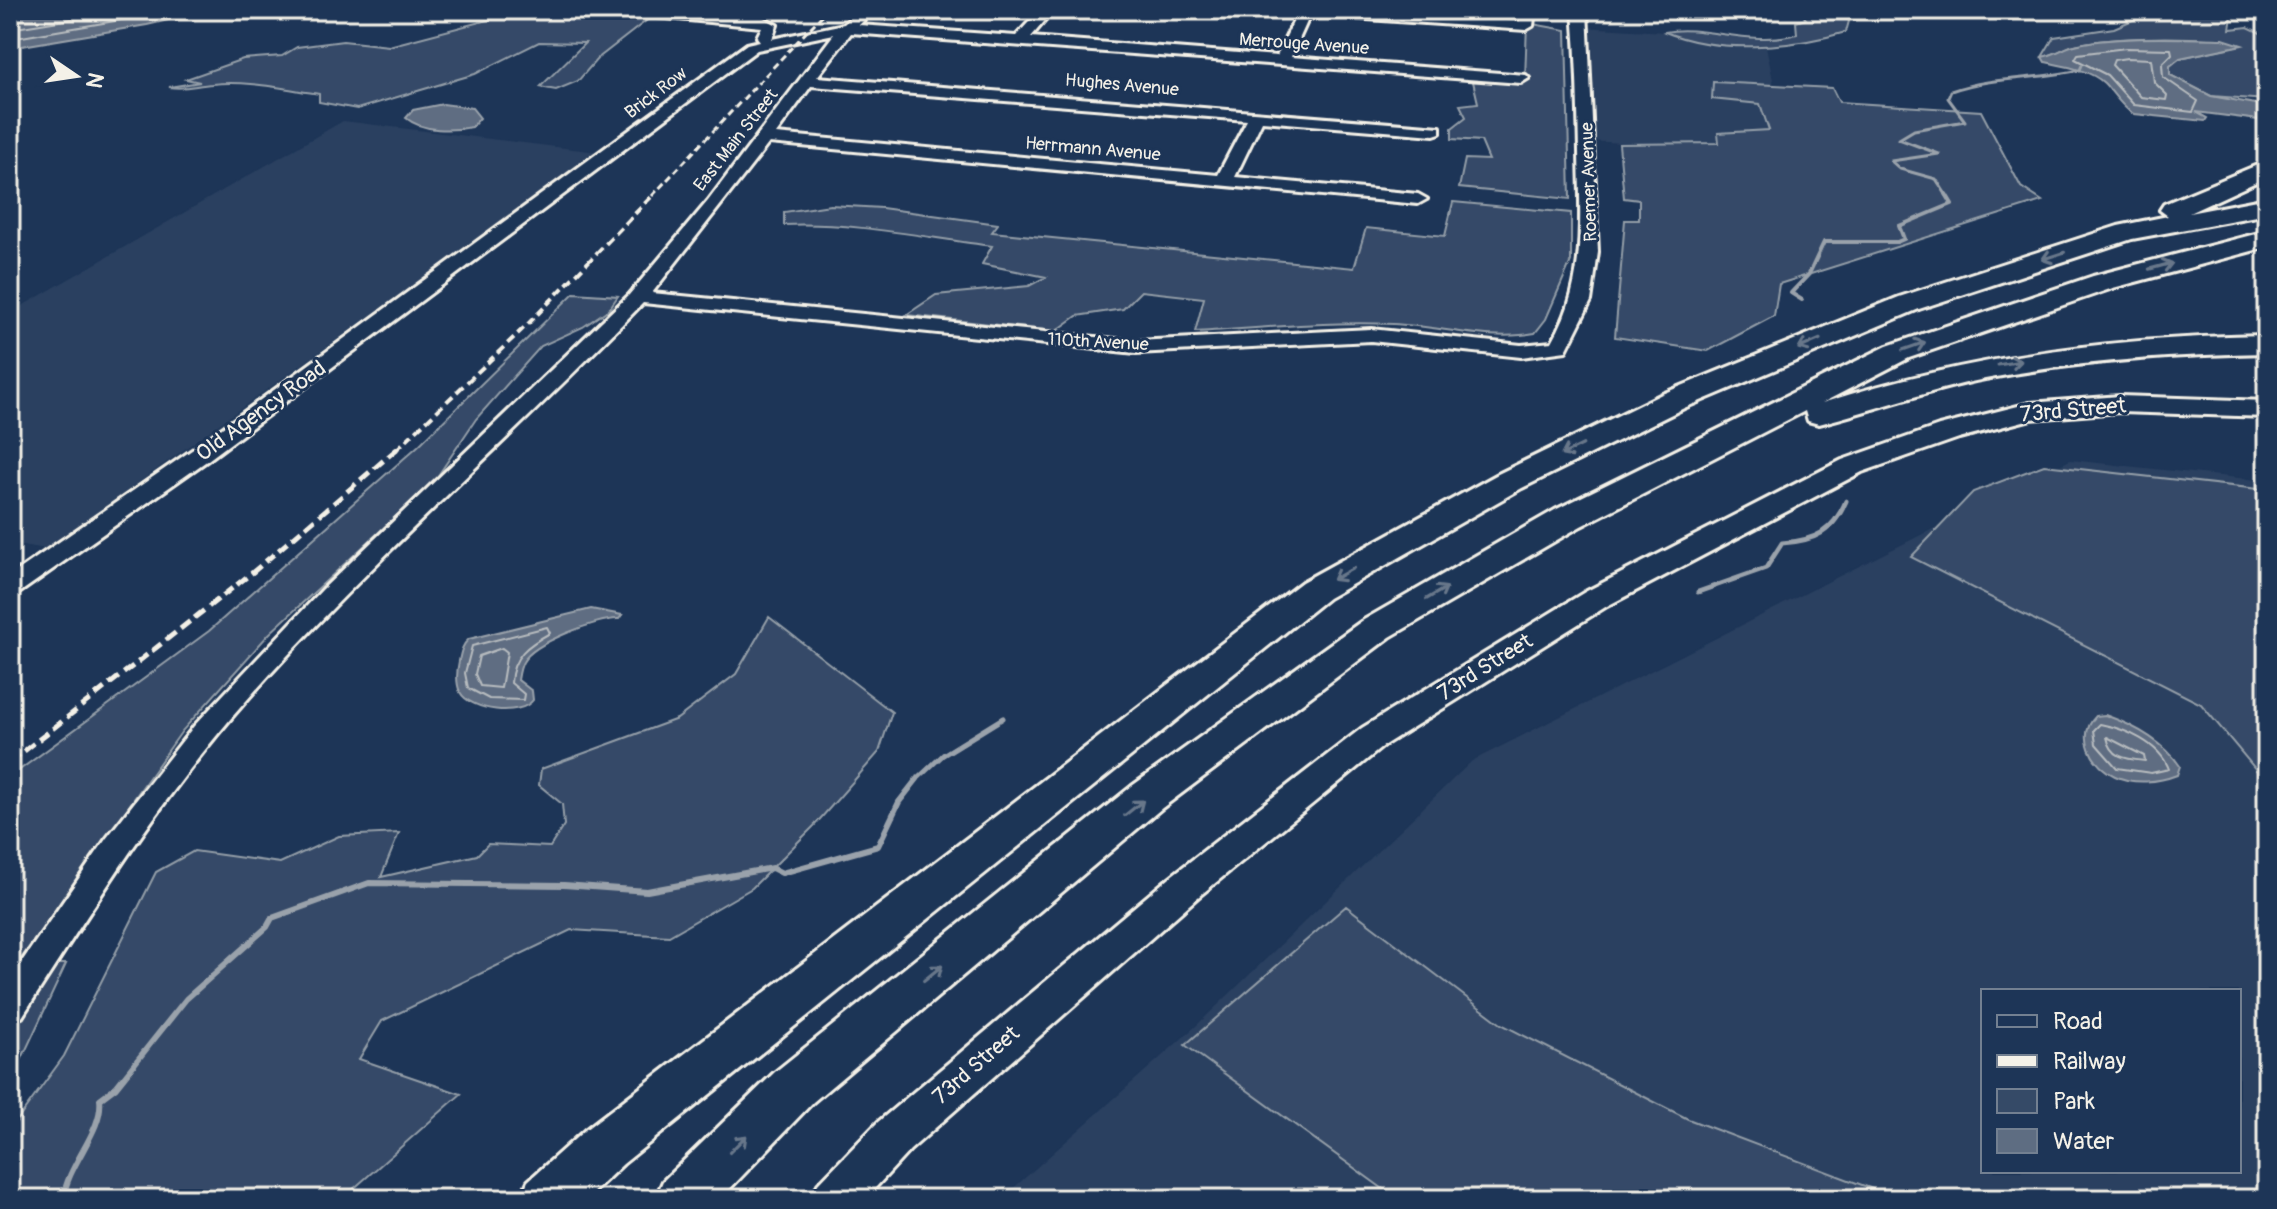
<svg xmlns="http://www.w3.org/2000/svg" width="2277" height="1209" font-family="Pangolin,sans-serif">
<rect width="100%" height="100%" fill="#1d3557"/>
<filter id="ink" filterUnits="userSpaceOnUse"><feTurbulence type="fractalNoise" baseFrequency=".0125" numOctaves="2"/><feDisplacementMap in="SourceGraphic" scale="16" xChannelSelector="R" yChannelSelector="G"/><feConvolveMatrix kernelMatrix="1 2 1 2 8 2 1 2 1" color-interpolation-filters="sRGB"/></filter>
<g filter="url(#ink)">
<path fill="#2a4060" fill-rule="evenodd" d="M1582 27 1665 32 1677 37 1766 46 1774 85 1713 82 1712 99 1760 104 1769 130 1719 133V143L1664 145 1587 141Z
M343 121 597 152 46 549 10 543V313Z
M2070 460 2267 481V1199H1001L1196 1026 1472 761ZM1983 991H2239V1171H1983Z"/>
<path fill="#354a67" stroke="#949ea8" stroke-width="2" d="M526 10H660L597 59 578 81 556 90 540 87 585 43 539 42 475 74 357 109 319 102V94C285 89 246 80 212 84 196 85 185 90 169 87L200 82 186 79 243 59 282 56 297 47 343 41 389 46Z
M1799 10H1837L1849 21 1846 32C1791 48 1719 54 1665 32 1703 24 1750 47 1797 34L1796 22 1806 19Z
M2149 10H2233L2230 29 2248 27 2267 36V100L2211 96 2170 75V66L2180 58 2240 45C2209 34 2103 36 2071 46 2060 50 2054 55 2042 57L2054 37 2114 28 2149 13Z
M1527 23 1566 30 1570 199 1459 188 1465 159 1489 160 1481 141 1452 139V128L1466 117 1460 105 1478 103 1472 77 1525 80Z
M1713 82 1832 88 1839 102 1981 111 2021 187 2042 201 1779 284 1774 316 1708 351 1615 337 1625 220H1639V200L1624 198 1619 144 1719 143 1718 133 1769 130 1760 104 1712 99Z
M1453 202 1571 213V261L1546 319 1535 333C1490 342 1440 326 1393 324 1327 321 1261 328 1195 332L1204 298 1141 291 1123 309 1077 316 1056 331 906 315 936 295 1029 286 1046 277 982 264 992 246C922 237 855 222 784 225V212L830 205 882 208 998 224 992 232 1354 268 1366 228 1445 236Z
M574 293 618 296 609 309 583 327 541 346 476 419 435 480 269 634 182 731 17 964H66L10 1084V777L209 631 418 446Z
M2044 465 2267 490V783L2201 704 1911 557 1973 492Z
M769 617 892 712 879 752 814 826 752 888 669 936 571 930 382 1021 359 1059 461 1094 342 1199H10V1112L16 1122 64 1056 156 872 194 851 280 863 339 836 399 833 381 877 477 855 488 844 550 847 564 825 562 804 539 785 541 769 677 719 736 674Z
M1346 906 1501 1024 1688 1119 1899 1199H1397L1185 1045Z"/>
<path fill="#5e6d82" stroke="#9aa2ab" stroke-width="2" d="M10 10H211L147 25 10 48Z
M2223 39 2242 45 2180 58 2170 66V75L2211 96 2267 106V121L2196 112 2207 118 2205 121 2134 114C2123 109 2113 92 2104 83 2089 69 2063 66 2045 62L2042 57C2054 55 2060 50 2071 46 2108 35 2183 38 2223 39Z
M443 104 472 108 480 118 472 127C452 131 423 132 406 118L413 110Z
M591 609 622 615 619 619C598 618 533 643 523 662 520 667 519 674 518 680L532 691 533 700C521 717 470 711 460 692 456 683 457 670 459 661 461 652 462 645 469 639Z
M2105 715C2133 725 2163 741 2180 766L2177 775C2159 782 2134 785 2115 776 2092 765 2076 736 2096 716Z"/>
<g fill="none" stroke-linecap="round" stroke-linejoin="round">
<path stroke="#b8bcbf" stroke-width="2" d="M10 29 126 10
M10 39 179 10
M2126 48 2171 49 2172 54 2162 64 2163 77 2198 101 2193 112 2134 105 2107 75 2075 59 2078 54Z
M2127 58 2151 59 2154 82 2167 95 2166 100 2141 97 2112 65 2114 60Z
M547 627 550 633C528 645 512 656 511 683L524 694 523 700 489 699 468 688 465 673 472 646Z
M502 648 507 652 501 688 480 686 475 674 479 656Z
M2100 724C2126 729 2159 743 2169 769L2151 773 2117 768 2096 744 2094 730Z
M2107 737 2144 756 2145 761C2126 759 2111 758 2107 737Z"/>
<path stroke="#9aa2ab" stroke-width="3" d="M1947 196 1936 179 1900 169 1891 161 1939 154 1899 139 1914 130 1965 121 1948 98 1951 91C1993 76 2037 80 2080 70L2082 65"/>
<path stroke="#9aa2ab" stroke-width="4" d="M1802 300 1791 293 1809 274 1824 242H1897L1904 239 1899 226 1952 204 1946 194"/>
<path stroke="#9aa2ab" stroke-width="5" d="M1698 592 1766 568 1782 543C1815 541 1833 532 1846 501
M915 781 943 755 1003 718"/>
<path stroke="#9aa2ab" stroke-width="6" d="M63 1199C68 1163 104 1130 100 1099L116 1087 186 999 267 927 272 918 369 883 564 885 647 891 772 868 782 873 878 846 899 802 917 779"/>
<g stroke="#f4f1e8" stroke-width="6">
<path id="minor" d="M618 10 762 17 777 25 772 39 844 24 859 10H874L859 25 1016 36 1040 10H1054L1031 37 1277 56 1297 14 1286 10H1353L1520 21 1521 10H1535L1533 26 1526 30 1310 15 1291 57 1526 75 1529 78 1521 83 851 33 817 77 1440 127V133L1434 135 1262 121 1235 177 1418 194 1427 199 1418 204 769 143 652 293 1136 341 1371 329 1521 345 1552 342C1587 282 1580 217 1579 151 1578 104 1577 57 1573 10H1587L1598 252 1591 301 1566 351 1521 357 1371 341 1136 353 643 303C512 438 370 561 246 701 160 798 92 909 22 1017L10 1021V979L106 839 194 726 323 589 629 295 708 201 834 34 757 50 208 460 19 593 10 596V576L192 450 747 44 760 41 757 37 762 27 625 14ZM811 86 1247 120 1218 175 776 134Z"/>
</g>
<g stroke="#f4f1e8" stroke-width="6">
<path id="major" d="M2120 396 2267 401V417L2120 412 2031 419 1959 438 1862 472 1607 606 1386 744 1198 897 910 1150 865 1199H811L818 1184 878 1122 1170 877 1362 728 1585 592 1842 460 1939 426 2030 403Z"/>
</g>
<g stroke="#f4f1e8" stroke-width="6">
<path id="highway" d="M2267 161V177L2189 213 2267 198V214L2132 239 1919 309 1684 408 1522 488 1328 598 623 1164 586 1199H520L528 1181 585 1130 1302 582 1498 474 1662 394 1899 297 2118 226 2168 216 2160 210 2164 204Z
M2267 231V247L2113 288 1909 358 1822 403C1968 356 2115 337 2267 335V353C2172 355 2078 361 1985 379 1928 390 1875 410 1819 424L1808 421 1805 411 1581 526 1390 637 1162 808 813 1102 720 1199H655L663 1181 775 1072 1132 786 1362 621 1555 510 1887 346 2093 276Z"/>
</g>
<use href="#minor" fill="#1d3557" fill-rule="evenodd"/>
<use href="#major" fill="#1d3557" fill-rule="evenodd"/>
<use href="#highway" fill="#1d3557" fill-rule="evenodd"/>
<path stroke="#f4f1e8" stroke-width="3" stroke-dasharray="7 4" stroke-linecap="butt" d="M652 196 827 10"/>
<path stroke="#f4f1e8" stroke-width="4" stroke-dasharray="9 5" stroke-linecap="butt" d="M396 450 528 324 654 194"/>
<path stroke="#f4f1e8" stroke-width="5" stroke-dasharray="12 6" stroke-linecap="butt" d="M10 762 253 572 398 448"/>
</g>
<defs><path id="oneway-shaft" d="M-6 0H5M1.5-3L5.5 0L1.5 3" fill="none" stroke-width="1.6" stroke-linecap="round" stroke-linejoin="round" transform="scale(2)"/></defs>
<g stroke="#68778a">
<use href="#oneway-shaft" transform="translate(2053 256) rotate(162)"/>
<use href="#oneway-shaft" transform="translate(2161 266) rotate(-15)"/>
<use href="#oneway-shaft" transform="translate(1809 344) rotate(157)"/>
<use href="#oneway-shaft" transform="translate(1914 346) rotate(-19)"/>
<use href="#oneway-shaft" transform="translate(2010 363) rotate(-9)"/>
<use href="#oneway-shaft" transform="translate(1572 450) rotate(154)"/>
<use href="#oneway-shaft" transform="translate(1343 574) rotate(151)"/>
<use href="#oneway-shaft" transform="translate(1437 593) rotate(-30)"/>
<use href="#oneway-shaft" transform="translate(1134 808) rotate(-39)"/>
<use href="#oneway-shaft" transform="translate(933 973) rotate(-39)"/>
<use href="#oneway-shaft" transform="translate(738 1144) rotate(-45)"/>
</g>
</g>
<g text-anchor="middle" dominant-baseline="central" stroke-width="6" stroke-linejoin="round" paint-order="stroke">
<g font-size="18" fill="#f4f1e8" stroke="#1d3557">
<text transform="translate(1304 44) rotate(4)">Merrouge Avenue</text>
<text transform="translate(1122 85) rotate(5)">Hughes Avenue</text>
<text transform="translate(656 93) rotate(-37)">Brick Row</text>
<text transform="translate(736 140) rotate(-52)">East Main Street</text>
<text transform="translate(1093 149) rotate(5)">Herrmann Avenue</text>
<text transform="translate(1589 182) rotate(-92)">Roemer Avenue</text>
<text transform="translate(1098 342) rotate(3)">110th Avenue</text>
</g>
<g font-size="22" fill="#f4f1e8" stroke="#1d3557">
<text transform="translate(2073 410) rotate(-5)">73rd Street</text>
<text transform="translate(261 411) rotate(-36)">Old Agency Road</text>
<text transform="translate(1485 667) rotate(-32)">73rd Street</text>
<text transform="translate(976 1065) rotate(-41)">73rd Street</text>
</g>
</g>
<rect width="2277" height="1209" fill="none" stroke="#1d3557" stroke-width="40"/>
<rect x="20" y="20" width="2237" height="1169" fill="none" stroke="#f4f1e8" stroke-width="3" filter="url(#ink)"/>
<rect x="1981" y="989" width="260" height="184" fill="#1d3557" stroke="#738091" stroke-width="2"/>
<rect x="1997" y="1015" width="40" height="12" fill="#1d3557" stroke="#738091" stroke-width="2"/>
<text x="2053" y="1029" font-size="24" fill="#f4f1e8">Road</text>
<rect x="1997" y="1055" width="40" height="12" fill="#f4f1e8" stroke="#738091" stroke-width="2"/>
<text x="2053" y="1069" font-size="24" fill="#f4f1e8">Railway</text>
<rect x="1997" y="1089" width="40" height="24" fill="#354a67" stroke="#738091" stroke-width="2"/>
<text x="2053" y="1109" font-size="24" fill="#f4f1e8">Park</text>
<rect x="1997" y="1129" width="40" height="24" fill="#5e6d82" stroke="#738091" stroke-width="2"/>
<text x="2053" y="1149" font-size="24" fill="#f4f1e8">Water</text>
<g transform="translate(76 76) rotate(103)" stroke="#1d3557" stroke-width="6" paint-order="stroke">
<path d="M0-6L14 30L0 20L-14 30Z" fill="#f4f1e8"/>
<text y="-12" font-size="22" font-weight="bold" text-anchor="middle" fill="#f4f1e8">N</text>
</g>
</svg>
